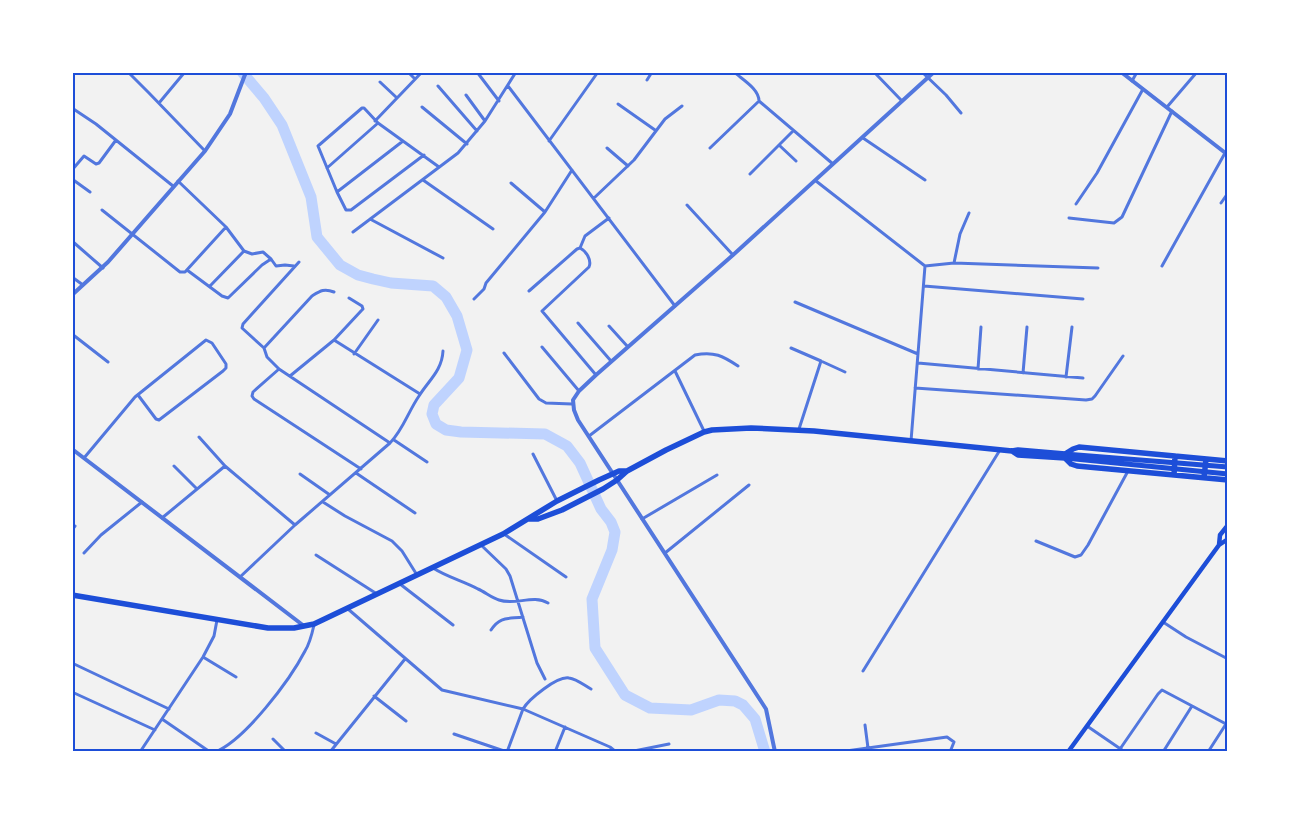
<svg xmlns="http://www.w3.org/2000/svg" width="1300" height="824" font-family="'Open Sans',sans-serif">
<rect width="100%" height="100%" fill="#f2f2f2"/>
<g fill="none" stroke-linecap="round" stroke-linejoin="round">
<path stroke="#bfd3fe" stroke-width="11" d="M242 72 264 98 282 125 311 197 317 237 340 265 358 275 373 279 391 283 433 286 446 297 457 316 467 350 459 378 434 405 432 414 436 424 446 430 461 432 545 434 567 446 580 463 601 509 611 522 615 532 612 550 592 599 595 648 625 695 650 708 691 710 719 700 735 701 743 705 755 719 765 752"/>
<path stroke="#5277de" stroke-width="3" d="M128 72 149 93 205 151
M408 72 415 79
M477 72 499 101
M734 72C743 80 759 89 759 101L833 164
M874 72 902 101
M922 72 946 95 961 113
M989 72 990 73
M647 80 652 72
M1132 81 1137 72
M380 82 397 98
M438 86 477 131
M508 86 675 306
M466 95 485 121
M159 103 184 73
M618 104 655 130
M422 107 467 144
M1167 107 1197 72
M72 108 96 124 173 186
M375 121 422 72
M863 138 925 180
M549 141 598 72
M779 145 796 161
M607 148 628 166
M710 148 759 101
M424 155 351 210H346L337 192 318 146 362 108H364L378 123 439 167
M327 168 378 123
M72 170 84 156 96 164 99 163 116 140
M750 174 793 131
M72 179 90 192
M423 180 493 229
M178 181 226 227 244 251 210 286
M816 181 925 266 911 441
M511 183 545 212
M337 192 403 141
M594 198 634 160 665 119 682 106
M1221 203 1228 193
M1076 204 1097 173 1143 89
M687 205 733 255
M102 210 180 272H185L226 227
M1069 218 1114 223 1122 217 1172 111
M370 219 443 258
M353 232 458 153 485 121 516 72
M72 241 103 268
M580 248 585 236 609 218
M244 251 252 254 263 252 271 259
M954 263 960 234 969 213
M925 266 954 263 1098 268
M1162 266 1225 153
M187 270 222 296 228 298 262 265 271 259 276 266 285 265 294 266
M72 277 83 285
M924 286 1083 299
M529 291 577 249 580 248C586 251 592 260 589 267L542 311 596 375
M474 299 484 289 486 283 545 212 572 170
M795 302 918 354
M578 323 611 361
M609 326 628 347
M72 334 108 362
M334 340 420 394
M542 347 579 391
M264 348 312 296C320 291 324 288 334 292
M791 348 821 361 799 429
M504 353 539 399 546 403 572 404
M354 354 378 320
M821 361 845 372
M918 363 1083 378
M279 369 253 392 252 396 254 399 361 469
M978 369 981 327
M675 371 704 431
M1023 373 1027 327
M290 376 334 340 361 311 363 309 362 306 349 298
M1066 377 1072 327
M915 388 1086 400 1092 399 1095 396 1123 356
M589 436 695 355C714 351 723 356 738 366
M199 437 225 466 295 525
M394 440 427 462
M390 443C403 430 408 412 419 396 428 381 442 371 443 351
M533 454 557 501
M84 458 135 397 206 340 212 343 226 364V368L223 371 159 420 156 419 138 395
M174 466 197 489
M356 473 415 513
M300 474 330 495
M323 502 345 516 392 541 402 551 417 575
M162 518 225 466
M642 519 717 475
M72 530 75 526
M504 534 566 577
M1036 541 1075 557 1081 555 1088 545 1128 471
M481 545 506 569 510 576 537 663 545 679
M84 553 101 535 142 502
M665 553 749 485
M316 555 377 594
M433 568C447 577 463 581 478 589 485 592 492 598 499 600 515 606 533 594 548 603
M240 577 295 525 390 443 279 369 267 357 264 348 242 328 243 324 299 262
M400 584 453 625
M348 609 442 690 523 709 610 747 616 752
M1163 622 1186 637 1228 659
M491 630C500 616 508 619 523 617
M203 657 236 677
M72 663 169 709
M863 671 1000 450
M72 692 155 730
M374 696 406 721
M162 719 210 752
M865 725 868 748
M1087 726 1125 752
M316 733 336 744
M454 734 507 752
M273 739 286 752
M1120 749 1158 694 1162 690 1228 725
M140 752 203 657 214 636 217 620
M215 752C245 740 290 680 305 651 310 643 312 634 314 625
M330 752 405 659
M507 752 523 709C529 699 557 676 569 678 577 679 585 686 591 689
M555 752 565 727
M629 752 669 744
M839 752 947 737 954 742 950 752
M1163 752 1192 706
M1208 752 1226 724"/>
<path stroke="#5277de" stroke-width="4" d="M1121 72 1228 155
M72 295 108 262 205 151 230 114 246 72
M72 449 304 626
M775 752 766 709 578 420 574 410 573 400 579 391 596 375 733 255 934 72"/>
<path stroke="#1d4ed8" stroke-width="4.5" d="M1219 545 1220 535 1228 525
M1068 752 1219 545 1228 539"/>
<path stroke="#1d4ed8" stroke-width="5" d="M1065 454 1228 467
M1065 458 1228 474"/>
<path stroke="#1d4ed8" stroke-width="5.5" d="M1012 451 1018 455 1065 458 1071 464 1077 466 1228 480
M1174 475 1175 456
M1204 478 1206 459
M529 519H538L562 510 603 489 617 480 627 471 666 450 704 432 712 430 751 428 814 431 1012 451 1018 450 1065 454 1073 449 1079 447 1228 461
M72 595 268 628H294L314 624 503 534 557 501 599 480 619 471H627"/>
</g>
<rect width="1300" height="824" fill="none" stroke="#ffffff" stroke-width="148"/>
<rect x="74" y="74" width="1152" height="676" fill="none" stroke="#1d4ed8" stroke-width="2"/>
</svg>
